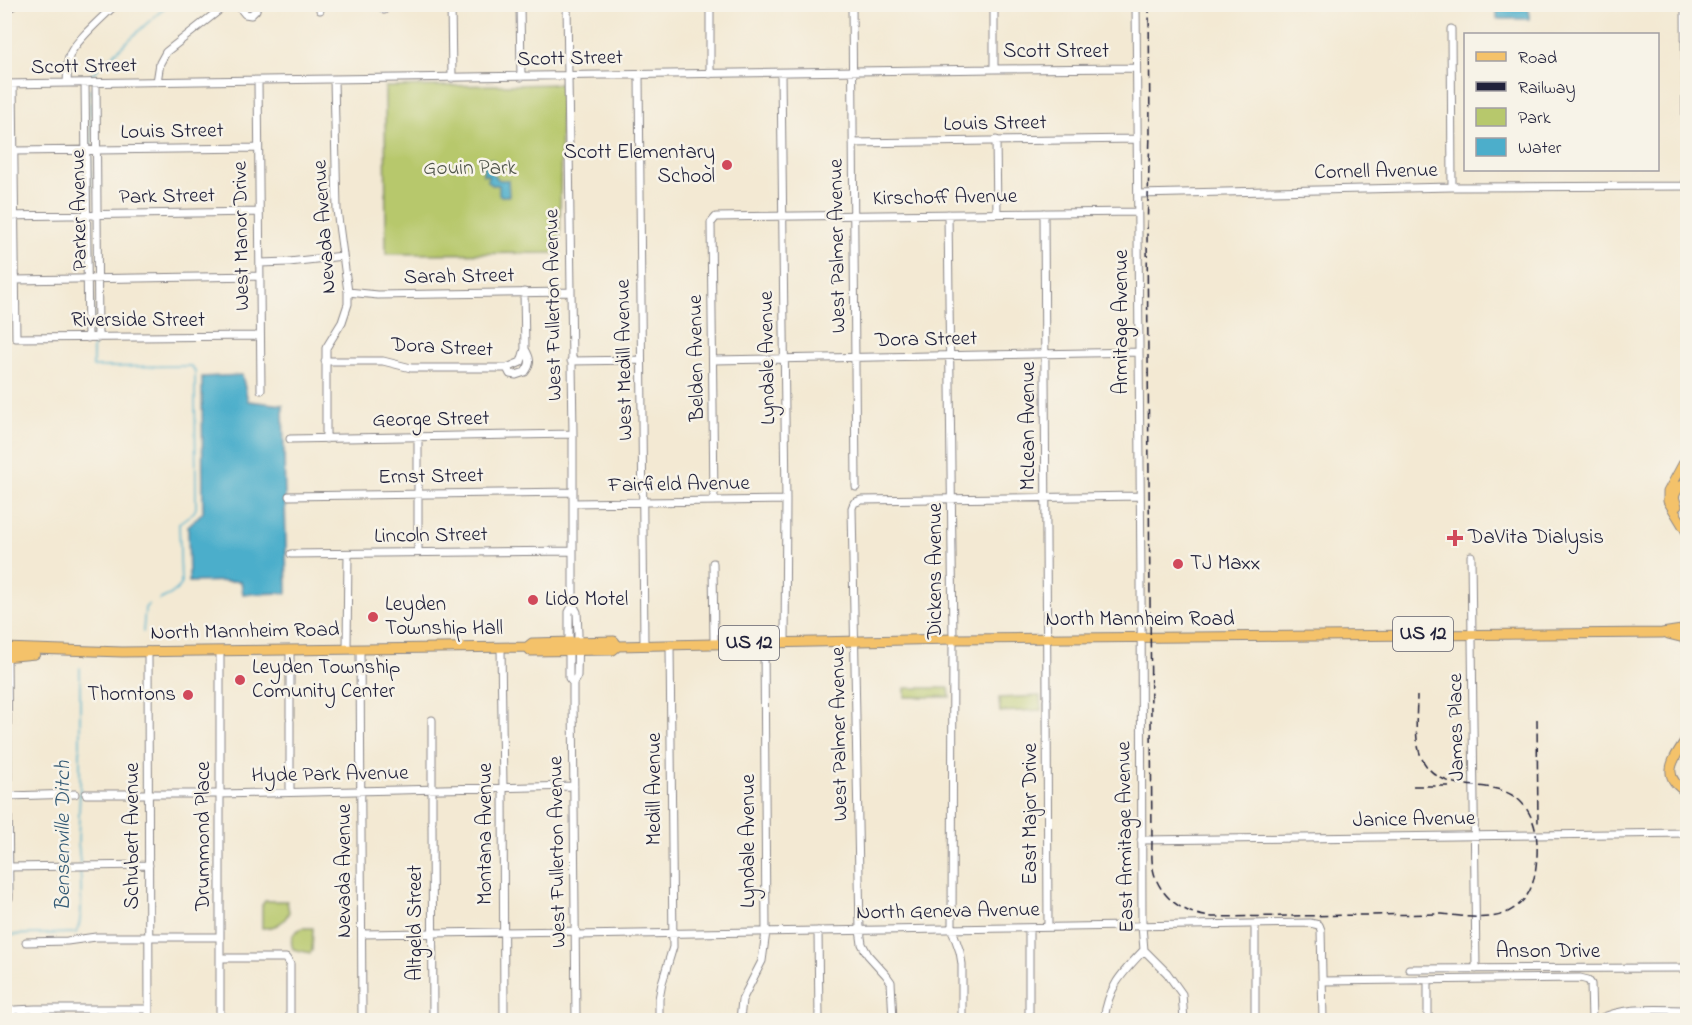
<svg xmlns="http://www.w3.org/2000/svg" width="1692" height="1025" font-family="'Indie Flower',sans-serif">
<rect width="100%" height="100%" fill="#f7f3e8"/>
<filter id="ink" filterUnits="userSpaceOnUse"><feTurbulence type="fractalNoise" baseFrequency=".0167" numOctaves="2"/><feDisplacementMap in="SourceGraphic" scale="12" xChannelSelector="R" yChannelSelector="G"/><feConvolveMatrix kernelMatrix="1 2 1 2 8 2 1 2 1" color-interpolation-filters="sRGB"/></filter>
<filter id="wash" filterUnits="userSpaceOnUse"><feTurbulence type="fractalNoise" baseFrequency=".008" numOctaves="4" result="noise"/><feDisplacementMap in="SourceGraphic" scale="24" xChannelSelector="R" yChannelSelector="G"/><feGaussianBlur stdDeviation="1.35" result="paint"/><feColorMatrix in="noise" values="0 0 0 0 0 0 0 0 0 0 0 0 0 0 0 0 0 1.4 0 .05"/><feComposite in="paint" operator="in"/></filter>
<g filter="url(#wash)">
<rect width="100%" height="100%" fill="#f3e9d3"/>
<path fill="#b7c86c" stroke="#6c7554" stroke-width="1.5" d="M561 84 560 253 386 254 385 87Z
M905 688H949L950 697H905Z
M1040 696 1041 710 1000 712 999 698Z
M265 901H287L289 912C284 924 275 928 262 928V905Z
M303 928H313L312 951 310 953 293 949C289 939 293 931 303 928Z"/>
<path fill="#4caecb" stroke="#376883" stroke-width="1.5" d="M1497 5H1529V19H1497Z
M484 159H491L493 160V174L499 180H508L509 196H501L499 194V185H492L488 181V175H483Z
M242 375 248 401 283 405 287 593 243 594 241 581 189 582 188 526 203 512 202 377Z"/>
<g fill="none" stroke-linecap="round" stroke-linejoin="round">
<path stroke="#4caecb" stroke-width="1.5" d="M89 77 145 25 169 4
M90 89 91 145
M91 211V155
M91 220 92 275
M92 284 93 334
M93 341V367L191 366 195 371 196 508 194 512 179 523 181 585C175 593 168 596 159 600
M143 632 145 608 149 604
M80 863 78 842 80 787V668
M4 935 76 933C84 921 81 883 80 868"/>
</g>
</g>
<g filter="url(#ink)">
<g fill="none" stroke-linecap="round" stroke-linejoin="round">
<g stroke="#8a8687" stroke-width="9">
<path id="minor" d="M237 4 245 14 251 15 256 10 257 4
M320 4V10
M451 4 452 78
M520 4 521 77
M567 4 573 434V605L569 612V678L573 683V698L576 1020
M710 4V74
M852 4 856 487
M994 4V69
M1136 4 1141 579 1142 926 1144 950 1167 973 1182 994 1184 1020
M1685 4 1686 186
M384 10V4
M4 11 16 4
M1451 29 1452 187
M781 73 786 500 785 643
M639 75 644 645
M258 81 261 390
M157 82 160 63 166 52 227 4
M67 83C68 74 66 63 70 54 77 39 103 17 116 4
M85 83 88 338
M96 83 98 338
M4 84 994 69 1136 68
M13 84 16 338 260 336
M996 140 997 213
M853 143 1137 139
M14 151 258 148
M1138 194 1452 187 1688 186
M1044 213 1047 697
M948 214 953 639 952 929 960 952 962 964V1020
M4 216 259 212
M260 263 289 262 343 256
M15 280 260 276
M348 292 378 295 570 292
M714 360 1139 352
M325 361H383L411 368H507L521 362 525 349 524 292
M571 361 641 360
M507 368 510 374 516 375 525 372C532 363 530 358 525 349
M418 437V552
M290 439 573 434
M326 439V348L342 322 348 304V292L337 210 334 80
M289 496 573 492
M714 501 711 223 716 217 1138 212
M573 503 786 500
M291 554 573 551
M1471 556 1476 969
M713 563 714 644
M501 648 503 788 504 1020
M347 649 348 554
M360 649 362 1020
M148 651 149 1020
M220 651V1020
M7 657 9 898
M573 683 577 676 578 634 577 612 573 605
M1047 700 1048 927
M290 717V650
M432 720V821
M290 721V792
M86 794H220L574 786
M8 796 75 794
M432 825 433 1020
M1141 840 1688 833
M9 867 149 865
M1255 925V1020
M1029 928V1020
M818 931 819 1020
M362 934 576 931
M576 935 1310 923 1319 925 1321 930 1323 1020
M26 942 67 941 96 937H220
M220 958H286L290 964V1020
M1409 969 1688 968
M1323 981 1580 978 1588 980 1591 984 1592 1020
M4 1016 15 1010 35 1009H149
M659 1020V999L662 983 673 947 670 645
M740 1020 742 1000 762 961 766 932 764 643
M893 1020 891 982 886 975 868 955 862 944 860 930 852 508 854 503 861 500 1140 496
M1104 1020C1108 987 1122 973 1144 950
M1428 1020V980
M1598 1020C1622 1006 1660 1010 1688 1010"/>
</g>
<g stroke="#8a8687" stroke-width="11">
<path id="major" d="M1686 71 1688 65
M1688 455 1668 492V501L1688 534
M1677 506 1674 497C1676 491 1679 484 1688 484
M1668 634 1688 639
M527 647 532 643 614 641 618 646 953 639 1662 633 1688 629
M4 648 122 652 527 647 531 651 613 650 618 646
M4 657 35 654
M1688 736C1675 758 1657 775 1688 793"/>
</g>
<use href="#minor" stroke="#fff" stroke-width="7"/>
<use href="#major" stroke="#f4c26a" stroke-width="9"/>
<path stroke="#22223b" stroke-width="1.5" stroke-dasharray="9 4.5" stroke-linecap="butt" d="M1149 4 1150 133 1147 232 1152 840C1152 851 1151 862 1154 873 1161 899 1187 916 1214 917L1442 914C1461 916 1487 921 1506 913 1531 901 1535 882 1537 856 1538 836 1535 816 1520 801 1493 776 1453 796 1428 768 1412 750 1417 718 1417 696
M1537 719 1538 824
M1413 786H1453"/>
</g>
</g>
<g fill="#d1495b" stroke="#f7f3e8" stroke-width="2">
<circle cx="727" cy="165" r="6"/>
<path d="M1452 529h6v6h6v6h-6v6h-6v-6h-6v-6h6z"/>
<circle cx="1178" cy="564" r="6"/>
<circle cx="533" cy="600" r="6"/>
<circle cx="373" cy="617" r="6"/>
<circle cx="240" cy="680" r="6"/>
<circle cx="188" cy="695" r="6"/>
</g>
<g text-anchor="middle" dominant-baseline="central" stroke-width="5" stroke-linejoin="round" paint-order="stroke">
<g fill="#f7f3e8" stroke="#62616f" stroke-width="1.5">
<rect x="1393" y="617" width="60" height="34" rx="4.5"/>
<rect x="719" y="626" width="60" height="34" rx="4.5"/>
</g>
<g font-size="20" font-weight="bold" fill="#22223b">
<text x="1423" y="634">US 12</text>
<text x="749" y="643">US 12</text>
</g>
<g font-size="21" fill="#22223b" stroke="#f7f3e8">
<text x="1056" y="52">Scott Street</text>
<text transform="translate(570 59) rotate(-1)">Scott Street</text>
<text transform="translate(84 67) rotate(-1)">Scott Street</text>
<text transform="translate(995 124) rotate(-1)">Louis Street</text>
<text transform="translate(172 132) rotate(-1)">Louis Street</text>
<text transform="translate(1376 172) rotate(-1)">Cornell Avenue</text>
<text transform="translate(167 197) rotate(-1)">Park Street</text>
<text transform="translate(945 198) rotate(-1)">Kirschoff Avenue</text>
<text transform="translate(80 210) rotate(-91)">Parker Avenue</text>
<text transform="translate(325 227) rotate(-94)">Nevada Avenue</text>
<text transform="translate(242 236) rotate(-91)">West Manor Drive</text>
<text transform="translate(838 246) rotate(-91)">West Palmer Avenue</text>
<text transform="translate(459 277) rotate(-1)">Sarah Street</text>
<text transform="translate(554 305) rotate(-91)">West Fullerton Avenue</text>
<text x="138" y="321">Riverside Street</text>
<text transform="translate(1122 322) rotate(-90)">Armitage Avenue</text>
<text transform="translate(926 340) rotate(-1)">Dora Street</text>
<text transform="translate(442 348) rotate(3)">Dora Street</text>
<text transform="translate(697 358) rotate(-91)">Belden Avenue</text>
<text transform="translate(768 358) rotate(-91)">Lyndale Avenue</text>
<text transform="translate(625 360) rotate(-91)">West Medill Avenue</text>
<text transform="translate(431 420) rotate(-1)">George Street</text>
<text transform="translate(1029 426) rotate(-90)">McLean Avenue</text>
<text transform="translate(431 477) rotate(-1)">Ernst Street</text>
<text transform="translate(679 485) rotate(-1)">Fairfield Avenue</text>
<text transform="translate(431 536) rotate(-1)">Lincoln Street</text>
<text transform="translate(936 571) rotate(-90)">Dickens Avenue</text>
<text x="1140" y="620">North Mannheim Road</text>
<text transform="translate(245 632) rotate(-1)">North Mannheim Road</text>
<text transform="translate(1457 727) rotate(-91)">James Place</text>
<text transform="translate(840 734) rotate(-91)">West Palmer Avenue</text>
<text transform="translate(330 775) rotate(-1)">Hyde Park Avenue</text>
<text transform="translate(655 789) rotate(-90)">Medill Avenue</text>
<text transform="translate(1031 814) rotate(-90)">East Major Drive</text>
<text transform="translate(1414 820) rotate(-1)">Janice Avenue</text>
<text transform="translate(486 834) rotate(-90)">Montana Avenue</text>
<text transform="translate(133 836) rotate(-90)">Schubert Avenue</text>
<text transform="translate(204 836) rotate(-90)">Drummond Place</text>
<text transform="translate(1126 837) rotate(-91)">East Armitage Avenue</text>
<text transform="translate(749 841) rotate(-90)">Lyndale Avenue</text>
<text transform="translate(558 852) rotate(-91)">West Fullerton Avenue</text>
<text transform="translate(345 871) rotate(-90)">Nevada Avenue</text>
<text transform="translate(948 912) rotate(-1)">North Geneva Avenue</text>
<text transform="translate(416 923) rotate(-90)">Altgeld Street</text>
<text x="1548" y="952">Anson Drive</text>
</g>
<g font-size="21" fill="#22223b" stroke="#f7f3e8" text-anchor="start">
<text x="715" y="153" text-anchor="end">Scott Elementary<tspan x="715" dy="24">School</tspan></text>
<text x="1468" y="538">DaVita Dialysis</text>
<text x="1190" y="564">TJ Maxx</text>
<text x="545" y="600">Lido Motel</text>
<text x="385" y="605">Leyden<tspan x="385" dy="24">Township Hall</tspan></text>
<text x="252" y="668">Leyden Township<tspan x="252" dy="24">Comunity Center</tspan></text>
<text x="176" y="695" text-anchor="end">Thorntons</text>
</g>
<g font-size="21" fill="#4f544a" stroke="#f7f3e8">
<text x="470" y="169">Gouin Park</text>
</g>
<g font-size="22" font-style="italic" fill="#335a75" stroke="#f7f3e8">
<text transform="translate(64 836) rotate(-90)">Bensenville Ditch</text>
</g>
</g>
<rect width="1692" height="1025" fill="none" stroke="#f7f3e8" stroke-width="24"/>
<rect x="1464" y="33" width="195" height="138" fill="#f7f3e8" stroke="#a29fa3" stroke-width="1.5"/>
<rect x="1476" y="52" width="30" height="9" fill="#f4c26a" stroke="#a29fa3" stroke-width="1.5"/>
<text x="1518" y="63" font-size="18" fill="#22223b">Road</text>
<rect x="1476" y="82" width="30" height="9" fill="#22223b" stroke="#a29fa3" stroke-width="1.5"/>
<text x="1518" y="93" font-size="18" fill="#22223b">Railway</text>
<rect x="1476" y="108" width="30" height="18" fill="#b7c86c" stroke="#a29fa3" stroke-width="1.5"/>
<text x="1518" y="123" font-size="18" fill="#22223b">Park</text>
<rect x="1476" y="138" width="30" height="18" fill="#4caecb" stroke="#a29fa3" stroke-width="1.5"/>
<text x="1518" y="153" font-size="18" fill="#22223b">Water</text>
</svg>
